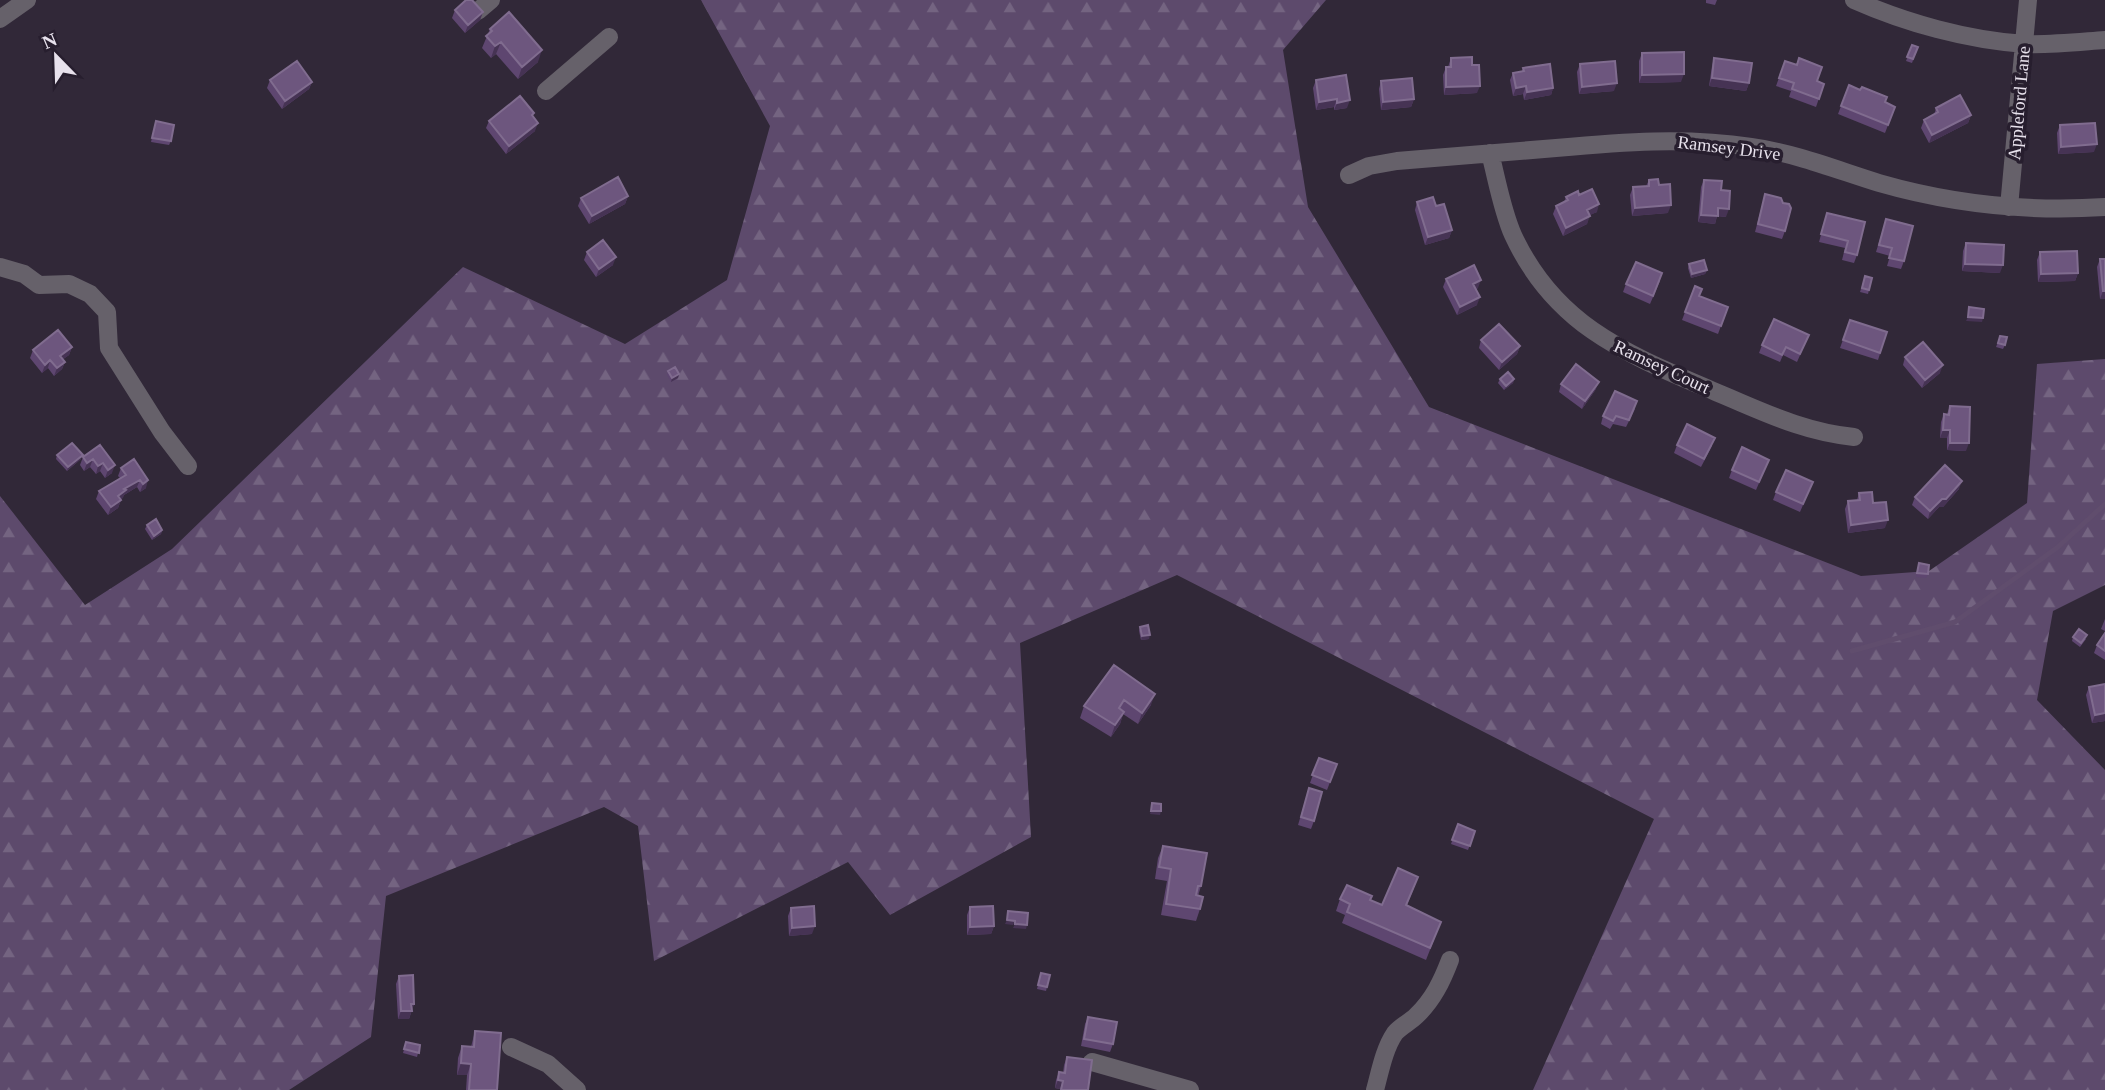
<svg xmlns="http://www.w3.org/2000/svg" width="2105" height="1090" font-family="'Times New Roman',serif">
<defs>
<pattern id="forest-firs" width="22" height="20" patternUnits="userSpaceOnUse" patternTransform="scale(1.75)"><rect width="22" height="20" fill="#5d4a6c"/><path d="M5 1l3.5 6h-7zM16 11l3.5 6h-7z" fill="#746481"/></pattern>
</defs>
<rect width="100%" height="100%" fill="#312838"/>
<path fill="url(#forest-firs)" d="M701 0H1326L1283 50 1308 207 1429 407 1861 576 1929 571 2027 503 2037 364 2105 359V585L2053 611 2037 700 2105 770V1090H1533L1654 819 1177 575 1020 643 1031 837 890 915 848 862 654 961 638 826 604 807 386 896 371 1037 289 1090H0V496L85 605 172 549 463 267 625 344 727 280 770 126Z"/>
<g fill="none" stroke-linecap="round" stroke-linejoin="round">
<path stroke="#604d6d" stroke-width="5" d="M1852 651 1955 622 2058 547 2105 504"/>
<path stroke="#66616a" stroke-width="18" d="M1854 0C1906 23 1967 40 2025 44 2051 45 2078 42 2105 40
M478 11 491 0
M0 19 27 0
M546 91 609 37
M1490 153C1497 180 1502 210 1513 235 1556 328 1630 355 1718 393 1764 412 1803 432 1854 437
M1349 175 1369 166 1397 161C1450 157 1503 152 1556 148 1622 142 1685 137 1751 147 1795 153 1837 170 1879 183 1952 204 2029 212 2105 207
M2009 207 2028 0
M0 267 24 274 39 285 69 284 90 294 107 312 109 348 162 432 188 466
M511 1047 548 1064 577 1090
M1092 1062 1190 1090
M1375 1090C1380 1072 1384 1049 1395 1033 1401 1026 1410 1022 1416 1016 1433 1000 1442 981 1450 960"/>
</g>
<path fill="#5e4670" d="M1706 0H1717L1715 5 1706 3Z
M455 10 483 12 480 20 465 33 452 18Z
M490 29 538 62 518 79 496 54 491 58 482 48Z
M1912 45 1918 47 1912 63 1906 61Z
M1642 53 1681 82 1639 83V61Z
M1451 58 1472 65 1477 93 1444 95 1443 75 1446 67H1448Z
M1714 58 1749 83 1746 91 1709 86 1712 66Z
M1785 61 1817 81 1824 84 1816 107 1789 97 1791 91 1776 86Z
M1580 64 1614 91 1579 94 1577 72Z
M1523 68 1553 88 1551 95 1524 100 1523 94 1513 96 1510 80 1513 73 1522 71Z
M270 80 312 82 309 89 282 109 267 88Z
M1316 80 1347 108 1334 110V107L1316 110 1313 88Z
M1381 81 1414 99 1411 107 1381 110 1379 89Z
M1849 85 1895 107 1885 133 1838 114Z
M1936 108 1971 115 1968 123 1929 143 1921 128 1924 120 1934 115Z
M156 121 171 141 169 145 151 142Z
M489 121 535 131 506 154 486 128Z
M2060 125 2094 152 2058 154 2057 133Z
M1649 180 1659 185 1668 213 1632 216 1630 195 1633 187 1646 186Z
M1704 180 1721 190 1726 217 1717 216 1715 224 1698 222 1701 187Z
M1765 194 1785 231 1782 239 1755 232Z
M1579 195 1597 212 1589 215 1587 224 1563 236 1553 214 1556 206 1564 202 1566 197Z
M628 196 625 204 589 224 578 206 581 198Z
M1417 202 1436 206 1452 230 1449 238 1425 245 1415 210Z
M1827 213 1857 255 1854 263 1842 260 1845 248 1819 242Z
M1886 219 1904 261 1901 269 1887 266 1890 256 1876 252Z
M1966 243 2000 273 1962 271 1963 251Z
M587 252 613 265 596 277 584 260Z
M2040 252 2078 273 2075 281 2038 282 2037 260Z
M2100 259H2105V299H2100L2097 267Z
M1689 264 1707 270 1705 274 1691 278 1688 268Z
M1865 276 1872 278 1868 294 1860 292Z
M1446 279 1478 288 1476 289 1477 305 1457 315 1443 287Z
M1660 281 1650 304 1623 292 1626 284Z
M1695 286 1699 296 1728 307 1718 334 1682 320Z
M1850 320 1887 332 1878 360 1840 348Z
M1809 335 1797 362 1783 355 1780 362 1759 353 1762 345Z
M2000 336 2005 345 2003 349 1996 347Z
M1481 340 1520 346 1517 354 1499 370 1479 348Z
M72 347 69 355 63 359 65 362 62 369 54 376 48 368 42 373 30 358 33 350Z
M1905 357 1940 373 1922 388 1903 365Z
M668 371 679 374 678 378 671 382 667 375Z
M1500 379H1514L1513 383 1504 390 1498 383Z
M1561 384 1596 389 1582 409 1559 392Z
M1950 406 1966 451 1947 450V438H1940L1941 422 1944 414H1947Z
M1635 409 1626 427 1613 424 1610 429 1601 424 1603 416Z
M100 445 112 473 105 478 100 471 96 474 90 467 84 471 80 465 83 457Z
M1677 445 1712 446 1701 467 1674 453Z
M57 455 81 459 67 471 56 459Z
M134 459 146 488 140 492 137 487 124 495 121 500 118 508 108 515 96 499 99 491 120 478 118 476 121 468Z
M1769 460 1756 490 1729 478 1732 470Z
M1813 482 1800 512 1773 500 1776 492Z
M1959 489 1943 507H1939L1928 519 1912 505 1915 497Z
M1859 493 1873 503 1885 528 1848 533 1845 509 1848 501 1857 500Z
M147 525 162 530 161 534 152 540 145 529Z
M1919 563 1928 574 1926 578 1916 577Z
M2105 619V631L2101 629Z
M1140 627 1149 639 1141 640 1139 631Z
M2105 633V660L2094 653 2097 645Z
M2073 637 2086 639 2080 647 2072 641Z
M1114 665 1151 705 1138 724 1123 714 1120 724 1111 737 1080 718 1084 706Z
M2089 687 2105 721 2092 723 2086 695Z
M1319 758 1337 764 1327 790 1310 783Z
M1309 788 1314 821 1311 829 1298 825Z
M1458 824 1475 831 1468 850 1451 844Z
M1163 846 1201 886 1198 896 1200 909 1196 921 1161 915 1167 881 1155 879 1158 858Z
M1414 888 1407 905 1441 922 1426 960 1342 923 1345 915 1336 911 1340 899 1370 900 1382 905Z
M970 907 994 926 991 934 967 935V915Z
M791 908 812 934 789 936 788 916Z
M1041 973 1047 987 1046 991 1037 989Z
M399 976 414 1004 409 1019H398L396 984Z
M1088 1017 1113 1044 1110 1052 1081 1046 1085 1024Z
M475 1031 497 1090H466L467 1075H457L458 1058 462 1046 471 1047Z
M406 1042 420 1045 417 1057 403 1053Z
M1067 1057 1088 1090H1060V1089L1055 1088 1056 1080 1059 1072 1063 1073 1064 1065Z"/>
<path fill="#463354" d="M483 12 480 20 465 33 468 25Z
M501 42 496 54 491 58 495 46Z
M542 50 538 62 518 79 522 67Z
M1684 74 1681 82 1639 83 1642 75Z
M1712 78 1749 83 1746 91 1709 86Z
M312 82 309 89 282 109 285 101Z
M1617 83 1614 91 1579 94 1582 87Z
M1480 86 1477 93 1444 95 1446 87Z
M1526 86 1523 94 1513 96 1516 88Z
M1553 88 1551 95 1524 100 1527 92Z
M1337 99 1334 107 1316 110 1319 102Z
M1414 99 1411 107 1381 110 1383 102Z
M1350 100 1347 108 1334 110 1337 103Z
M1971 115 1968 123 1929 143 1932 135Z
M538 123 535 131 506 154 509 146Z
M2097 144 2094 152 2058 154 2061 147Z
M628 196 625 204 589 224 592 216Z
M1599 204 1597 212 1584 218 1587 210Z
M1671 205 1668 213 1632 216 1635 208Z
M1718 208 1729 209 1726 217 1717 216 1715 224 1698 222 1701 215Z
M1590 216 1587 224 1563 236 1566 228Z
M1452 230 1449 238 1425 245 1428 237Z
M616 257 613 265 596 277 599 269Z
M1965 264 2003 265 2000 273 1962 271Z
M1707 270 1705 274 1691 278 1692 274Z
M2078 273 2075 281 2038 282 2041 274Z
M1481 280 1478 288 1470 292 1473 284Z
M2103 291H2105V299H2100Z
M1480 297 1477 305 1457 315 1460 307Z
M1968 317 1983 318 1982 322 1966 321Z
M1520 346 1517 354 1499 370 1502 362Z
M72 347 69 355 57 364 60 356Z
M50 360 48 368 42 373 45 365Z
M65 362 62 369 54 376 57 368Z
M1943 365 1940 373 1922 388 1925 380Z
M679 374 678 378 671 382 672 378Z
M1514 379 1513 383 1504 390 1506 386Z
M1599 382 1596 389 1582 409 1585 401Z
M1943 430H1950L1947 438H1940Z
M1950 443H1969L1966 451 1947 450Z
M83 455 81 459 67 471 68 467Z
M93 459 90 467 84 471 87 463Z
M103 463 100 471 96 474 98 466Z
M115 465 112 473 105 478 108 470Z
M140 480 137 487 124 495 123 498 115 504 118 496 124 489Z
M148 480 146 488 140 492 143 484Z
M1962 481 1959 489 1943 507H1939L1928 519 1930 511 1942 499Z
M121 500 118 508 108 515 111 507Z
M1888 520 1885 528 1848 533 1851 525Z
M162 530 161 534 152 540 154 536Z
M1150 635 1149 639 1141 640 1142 636Z
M1155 694 1151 705 1138 724 1142 713Z
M1124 712 1120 724 1111 737 1115 725Z
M2105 713V721L2092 723 2095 715Z
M1151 811H1161L1160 815 1150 814Z
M1007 920 1015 921 1013 925 1005 924Z
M1015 924 1027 925 1026 929 1013 928Z
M815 926 812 934 789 936 792 928Z
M994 926 991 934 967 935 970 927Z
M411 1004H414L409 1019H398L401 1011Z
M461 1063 471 1064 467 1075H457Z
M1058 1080 1063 1081 1060 1089 1055 1088Z"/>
<path fill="#6d567e" stroke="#806c8f" stroke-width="2" d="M466 0H472L483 12 468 25 455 10Z
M509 12 542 50 522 67 501 42 495 46 486 36 492 31 490 29Z
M1912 45 1918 47 1913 59 1907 57Z
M1684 52V74L1642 75V53Z
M1472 57V65H1479L1480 86 1446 87V67H1451V58Z
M1714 58 1752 63 1749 83 1712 78Z
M1799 58 1822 67 1817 81 1824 84 1819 99 1792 89 1794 83 1779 78 1785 61 1797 65Z
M297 61 312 82 285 101 270 80Z
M1615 61 1617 83 1582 87 1580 64Z
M1550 64 1553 88 1527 92 1526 86 1516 88 1513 73 1524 71 1523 68Z
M1346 75 1350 100 1337 103V99L1319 102 1316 80Z
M1412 78 1414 99 1383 102 1381 81Z
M1849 85 1860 90 1862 87 1887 97 1885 102 1895 107 1888 125 1841 106Z
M1960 95 1971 115 1932 135 1924 120 1938 112 1936 108Z
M520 96 534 113 532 115 538 123 509 146 489 121Z
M156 121 174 125 171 141 152 138Z
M2095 123 2097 144 2061 147 2060 125Z
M618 177 628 196 592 216 581 198Z
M1658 179 1659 185 1670 184 1671 205 1635 208 1633 187 1649 186V180Z
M1704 180 1722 181 1721 190 1730 191 1729 209 1718 208V216L1701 215Z
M1592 189 1599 204 1587 210 1590 216 1566 228 1556 206 1568 200 1566 197 1578 191 1579 195Z
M1765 194 1781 198 1783 203 1789 204 1791 208 1785 231 1758 224Z
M1433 197 1436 206 1444 204 1452 230 1428 237 1417 202Z
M1827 213 1865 222 1857 255 1845 252 1848 241 1821 234Z
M1886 219 1913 226 1904 261 1889 258 1892 248 1879 245Z
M603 240 616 257 599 269 587 252Z
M1966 243 2004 245 2003 265 1965 264Z
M2077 251 2078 273 2041 274 2040 252Z
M2100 259H2105V291H2103Z
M1704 260 1707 270 1692 274 1689 264Z
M1636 262 1662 273 1653 296 1626 284Z
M1474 265 1481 280 1473 284 1480 297 1460 307 1446 279Z
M1865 276 1872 278 1869 290 1862 288Z
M1695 286 1702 289 1699 296 1728 307 1721 326 1685 312Z
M1969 307 1984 309 1983 318 1968 317Z
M1774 319 1809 335 1800 354 1786 347 1782 355 1762 345Z
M1850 320 1887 332 1880 353 1843 340Z
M1499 324 1520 346 1502 362 1481 340Z
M58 330 72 347 60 356 65 362 57 368 50 360 45 365 33 350Z
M2000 336 2007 337 2005 345 1998 343Z
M1923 342 1943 365 1925 380 1905 357Z
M1576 364 1599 382 1585 401 1561 384Z
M675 367 679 374 672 378 668 371Z
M1508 372 1514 379 1506 386 1500 379Z
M1615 391 1637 401 1629 420 1616 416 1613 421 1603 416Z
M1950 406 1970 407 1969 443H1950V430H1943L1944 414 1949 415Z
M1687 424 1715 438 1704 459 1677 445Z
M72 443 83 455 68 467 57 455Z
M100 445 115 465 108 470 103 463 98 466 93 459 87 463 83 457Z
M1742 447 1769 460 1759 482 1732 470Z
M134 459 148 480 143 484 140 480 124 489 126 490 118 496 121 500 111 507 99 491 126 475 121 468Z
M1945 465 1962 481 1946 499H1942L1930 511 1915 497Z
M1786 470 1813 482 1803 504 1776 492Z
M1872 492 1873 503 1886 502 1888 520 1851 525 1848 501 1860 500 1859 493Z
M156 519 162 530 154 536 147 525Z
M1919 563 1929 565 1928 574 1917 573Z
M1148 625 1150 635 1142 636 1140 627Z
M2079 629 2087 635 2081 643 2073 637Z
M2105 633V651L2097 645Z
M1114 665 1155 694 1142 713 1124 700 1119 708 1124 712 1115 725 1084 706Z
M2105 684V713L2095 715 2089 687Z
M1319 758 1337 764 1330 782 1312 775Z
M1309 788 1322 792 1314 821 1301 817Z
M1152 803 1161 804V811H1151Z
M1458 824 1475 831 1470 846 1452 840Z
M1163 846 1207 853 1201 886H1198L1196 895 1203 897 1200 909 1166 904 1171 869 1159 867Z
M1398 868 1418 877 1406 905 1441 922 1430 948 1347 912 1350 904 1340 899 1347 885 1372 896 1370 900 1382 905Z
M814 906 815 926 792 928 791 908Z
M993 906 994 926 970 927V907Z
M1008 911 1028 913 1027 925 1015 924V921L1007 920Z
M1041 973 1050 975 1047 987 1038 985Z
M413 975 414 1004H411L412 1011H401L399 976Z
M1088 1017 1117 1022 1113 1044 1084 1039Z
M475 1031 501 1033 497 1090H469L471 1064 461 1063 462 1046 474 1047Z
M406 1042 420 1045 419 1053 404 1049Z
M1067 1057 1092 1060 1088 1090H1061L1063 1081 1058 1080 1059 1072 1065 1073Z"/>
<g text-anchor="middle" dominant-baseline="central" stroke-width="7" stroke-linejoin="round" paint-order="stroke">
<g font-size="18" fill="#e7e1ec" stroke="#271e2e">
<text transform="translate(2019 103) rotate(-85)">Appleford Lane</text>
<text transform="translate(1729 148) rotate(7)">Ramsey Drive</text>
<text transform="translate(1662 367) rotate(25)">Ramsey Court</text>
</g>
</g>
<g transform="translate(56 56) rotate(337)" stroke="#271e2e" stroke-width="5" paint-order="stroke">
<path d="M0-5L12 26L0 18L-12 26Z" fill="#e7e1ec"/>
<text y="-10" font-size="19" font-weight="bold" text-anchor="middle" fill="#e7e1ec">N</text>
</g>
</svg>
